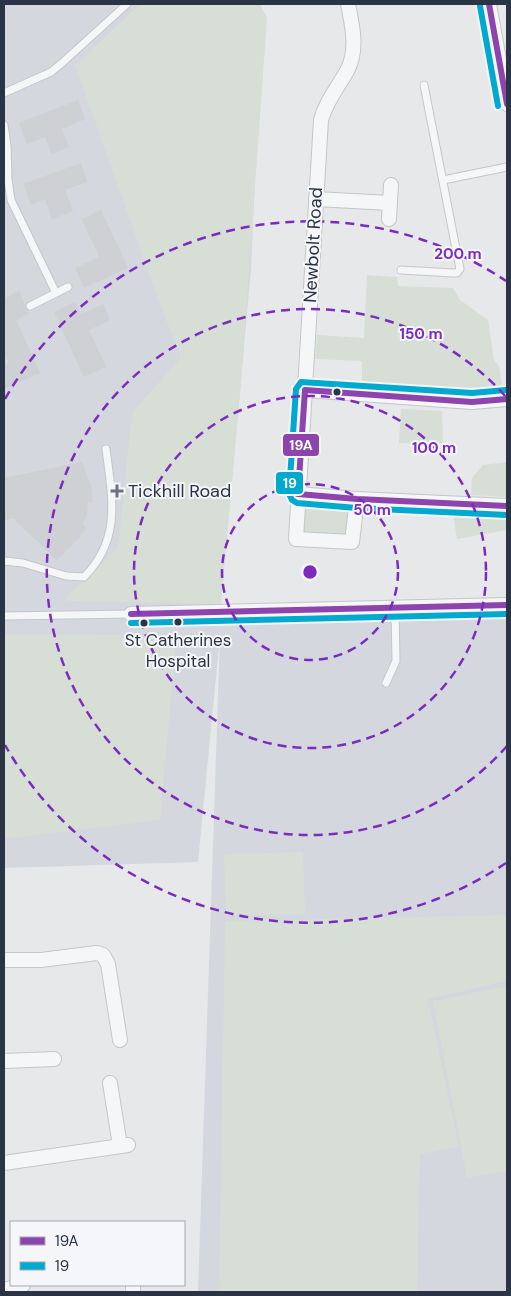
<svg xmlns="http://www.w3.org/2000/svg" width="511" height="1296" font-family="'DM Sans',sans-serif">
<rect width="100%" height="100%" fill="#e6e8ea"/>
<path fill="#d4d7dd" d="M4 4H248L261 32 251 269 221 599V624L507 615V1292H198L220 636 198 862 4 868Z"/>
<path fill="#d6ded6" d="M140 4H260L267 18 241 383 221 604 67 601 68 595 118 548 132 412 181 358 157 296 75 65Z
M367 275 397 277 398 286 453 288 460 300 488 320 494 360 499 366 503 391 464 393 362 386V361L315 359 317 335 364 338Z
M401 409 442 411 443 444 399 443Z
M507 462V497L471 495 472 478 483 465Z
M312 501 348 505 351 509 346 537 305 535C300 525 301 506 312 501Z
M453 513 506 516 507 530 457 539Z
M4 634 128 635 176 641 160 820 4 839Z
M303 852 305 914 226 916 224 854Z
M507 915V981L428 999 459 1147 420 1154 417 1292H219L225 921Z
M507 986V1171L467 1178 433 1001Z"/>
<path fill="#ced0d3" d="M78 100 85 119 62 129 69 147 52 154 45 137 27 144 19 123Z
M81 163 87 182 65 190 73 211 52 219 45 199 31 205 23 184Z
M101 210 128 268 84 288 75 268 99 257 82 219Z
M19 291 29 314 16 320 40 373 4 389V366L9 363 4 351V298Z
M75 302 81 314 103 304 110 320 89 330 106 367 84 377 54 312Z
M82 462 91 486 93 502 88 503 87 514 83 523 86 530 57 560 13 518 4 520V478Z"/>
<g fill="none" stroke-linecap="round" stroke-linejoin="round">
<g stroke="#c4c6c8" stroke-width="9">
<path id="lane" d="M4 93 51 72 62 63 127 4
M4 125 7 146 8 179 11 200 56 293
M443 180 507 167
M401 270 453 273H457L460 269 424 85
M30 306 68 287
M4 561 23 563 66 576 84 577C122 539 112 497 106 449
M4 616 131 614
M386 683 396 661 395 608"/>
</g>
<g stroke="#c4c6c8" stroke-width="16">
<path id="street" d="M348 4C352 25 358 48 348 69 339 86 326 101 321 120L296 539 352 542 357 499
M489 4 507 104
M316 199 390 203
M389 219 391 185
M305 390 472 402 507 399
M298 494 357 499 507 506
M131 614 507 605
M4 960H41L97 953 103 955 108 964 120 1040
M4 1061 54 1059
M110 1083 120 1146
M4 1163 128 1145
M4 1290 23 1285
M133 1292V1285"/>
</g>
<use href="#lane" stroke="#f5f6f7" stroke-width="7"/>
<use href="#street" stroke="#f5f6f7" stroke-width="14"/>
<g stroke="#f4f6f9" stroke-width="10">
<path id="bus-1" d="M489 4 507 104
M507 399 472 402 305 390 298 494 357 499 507 506
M131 614 507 605"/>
</g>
<g stroke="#f4f6f9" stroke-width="10">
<path id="bus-2" d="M480 6 498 106
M506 390 472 393 301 382 296 389 289 494 292 500 297 503 357 508 507 515
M131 623 507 614"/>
</g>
<use href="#bus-1" stroke="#8e44ad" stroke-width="6"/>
<use href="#bus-2" stroke="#00a9ce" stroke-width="6"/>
</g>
<g fill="none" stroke="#7b2cbf" stroke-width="2.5" stroke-dasharray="9 6">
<circle cx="310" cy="572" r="88"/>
<circle cx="310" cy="572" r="176"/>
<path d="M507 746A263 263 0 1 1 507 398"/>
<path d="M506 863A351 351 0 0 1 5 745M5 399A351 351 0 0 1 506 281"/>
</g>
<g fill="#2b3445" stroke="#f4f6f9" stroke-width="2">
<circle cx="337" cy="392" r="4.5"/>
<circle cx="178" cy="622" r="4.5"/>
<circle cx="144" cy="623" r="4.5"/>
</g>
<path fill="#6c737f" stroke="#f4f6f9" stroke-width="2" d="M114.5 483.5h5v5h5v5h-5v5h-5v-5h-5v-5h5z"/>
<g text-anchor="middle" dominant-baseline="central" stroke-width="4" stroke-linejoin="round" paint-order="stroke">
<g font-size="17" fill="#2b3445" stroke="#f4f6f9">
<text x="178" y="640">St Catherines<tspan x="178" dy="21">Hospital</tspan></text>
</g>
<g font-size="18" fill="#2b3445" stroke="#f4f6f9">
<text transform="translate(313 245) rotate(-87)">Newbolt Road</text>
</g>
<g font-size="18" fill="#2b3445" stroke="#f4f6f9" text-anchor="start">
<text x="128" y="491">Tickhill Road</text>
</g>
</g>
<circle cx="310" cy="572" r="8" fill="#7b2cbf" stroke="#f4f6f9" stroke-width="2.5"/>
<g font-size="15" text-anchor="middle" font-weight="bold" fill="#7b2cbf" stroke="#f4f6f9" stroke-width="4" stroke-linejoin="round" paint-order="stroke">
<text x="458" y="259">200 m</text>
<text x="421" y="339">150 m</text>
<text x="434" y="453">100 m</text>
<text x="372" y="515">50 m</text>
</g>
<g stroke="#f4f6f9" stroke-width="2">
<rect x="282" y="433" width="38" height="24" rx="5" fill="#8e44ad"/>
<rect x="275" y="471" width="29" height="24" rx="5" fill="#00a9ce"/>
</g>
<g font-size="14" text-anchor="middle" font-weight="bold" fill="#fff">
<text x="301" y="450">19A</text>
<text x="290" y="488">19</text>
</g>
<rect width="511" height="1296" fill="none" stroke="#2b3445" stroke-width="10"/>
<rect x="10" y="1221" width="175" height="65" fill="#f4f6f9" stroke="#a4a8b1"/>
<rect x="20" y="1237" width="25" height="8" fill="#8e44ad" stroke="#a4a8b1"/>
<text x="55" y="1246" font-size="15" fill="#2b3445">19A</text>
<rect x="20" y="1262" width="25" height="8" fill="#00a9ce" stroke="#a4a8b1"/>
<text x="55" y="1271" font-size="15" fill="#2b3445">19</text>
</svg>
